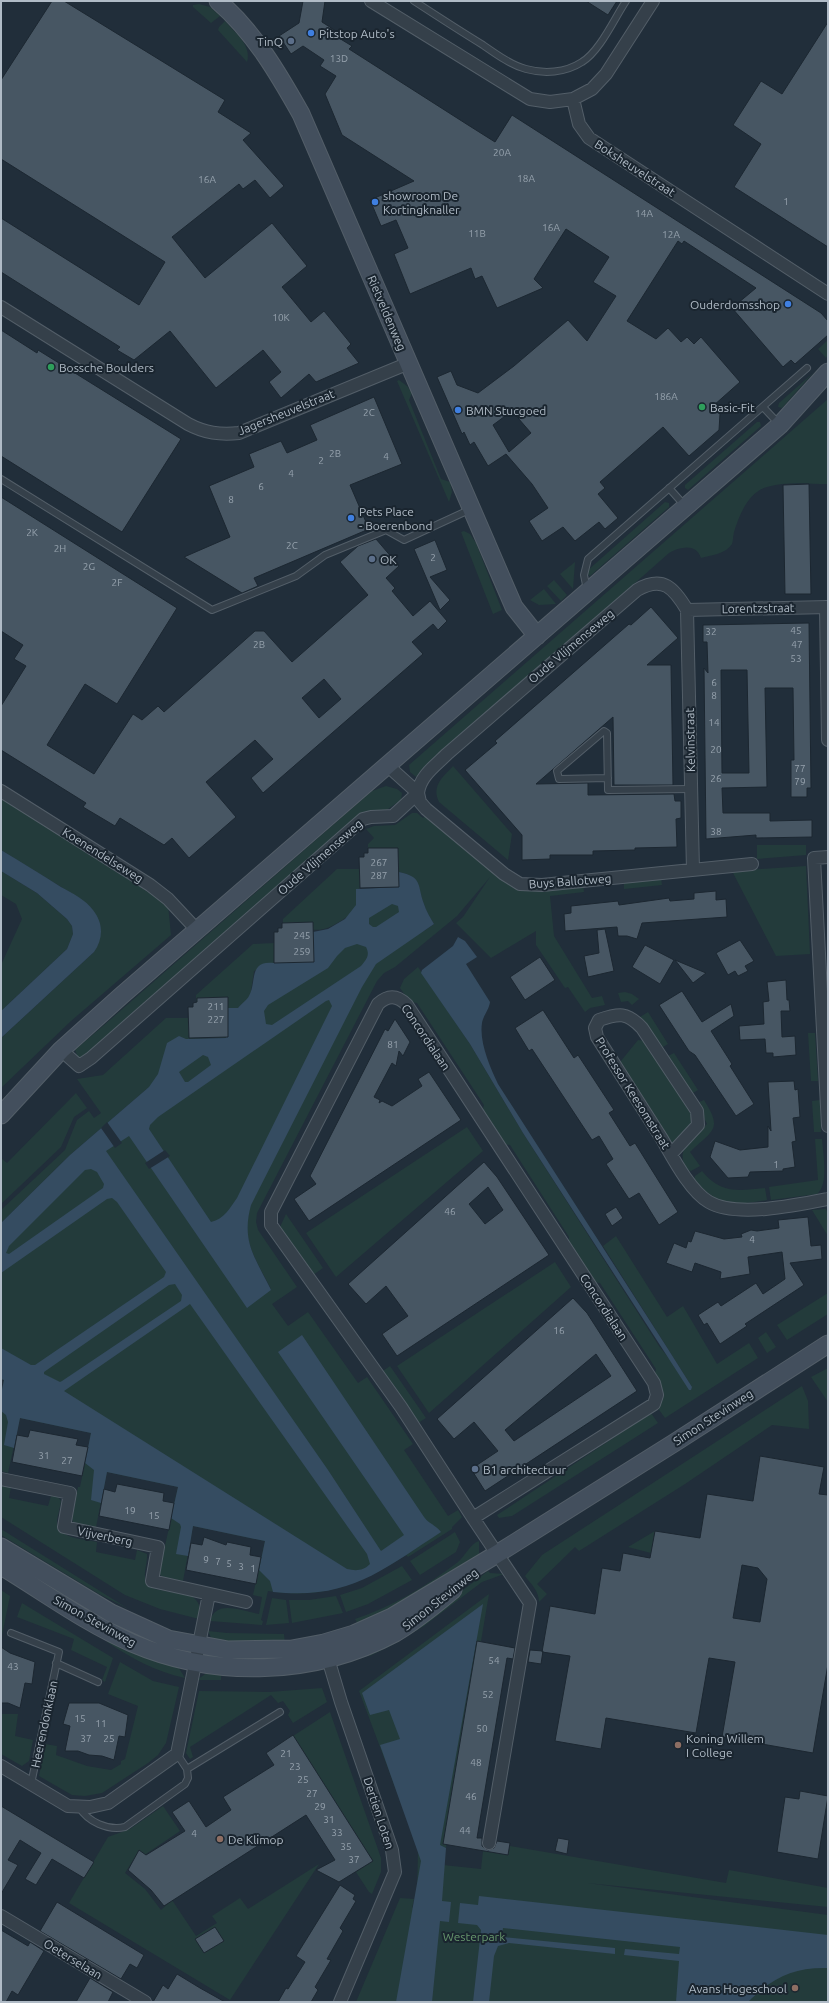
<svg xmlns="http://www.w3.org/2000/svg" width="829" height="2003" font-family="Ubuntu,sans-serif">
<rect width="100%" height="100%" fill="#212e3a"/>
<path fill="#233b3b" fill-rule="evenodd" d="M199 4 210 7 220 16 211 23 193 7V5Z
M225 21C235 33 252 45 247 62L218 30 219 27Z
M828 340V355L826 358 818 349Z
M813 373 782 408 778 407 779 403Z
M399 380 407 386 412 393 409 400 441 479 450 482 452 492 449 502 397 381Z
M828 399V484C808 484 786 481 767 487 748 492 739 516 734 532 733 536 733 541 732 544 726 554 711 555 701 558 696 543 680 547 669 553L416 777 410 772 409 765Z
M757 422H760L761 426 688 490 685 488V485Z
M665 502 669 503V507L590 576 587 574V571Z
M464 531 470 534 476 543 502 610 493 614 461 532Z
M575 562 573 589 560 574Z
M554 580 567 595 561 601 547 586Z
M544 589 556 604 539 605 530 600Z
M453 766 512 834 508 860 439 802C431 786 443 777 453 766Z
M386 786 397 789 402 793 401 800 388 809 378 812 83 1057H78L75 1050 103 1026 372 791Z
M1 797 168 905 171 935 71 1021 1 1088V1038L94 952 92 909 79 898 1 850Z
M412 813H417L423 818 426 815 493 873 499 867 522 883 583 885 584 892 550 896 554 936 592 998 602 996 605 1005 590 1008 585 1012 568 987 565 988 536 945V931L491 958 456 923 463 917 490 877 457 916 395 967 384 973 377 981 257 1213 256 1222 258 1230 297 1287 272 1304 288 1326 308 1312 358 1383 367 1377 413 1444 404 1450 448 1516 458 1510 462 1517 452 1527V1529L408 1557 406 1555C361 1584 323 1600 268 1591L261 1620 263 1621 262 1625 210 1621C216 1599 242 1611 259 1614L262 1597 253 1595 265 1541 193 1526 183 1581 161 1576 159 1573 178 1487 107 1472 96 1527 73 1522 72 1519 78 1487H80L91 1433 20 1418 8 1473 1 1471V1394L4 1380 1 1379V1232L131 1114 148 1088 70 1155 1 1223V1210L65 1150 77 1120 89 1111 94 1118 101 1113 77 1079 103 1075 166 1018H197L196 995 253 944 274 943V963L254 971 251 991 287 979 351 914C322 935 317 932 283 923V919L337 869H359L360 888 356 890V905L408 899 424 931 434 924C430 918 426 911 424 904 417 887 422 877 399 872L398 848H368V844L374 838 366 829 374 826 395 825ZM242 1004 230 1053 186 1039 227 1038 238 1008ZM249 1213C241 1241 259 1265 271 1289L242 1261 241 1228Z
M757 845H806V855L757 859Z
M806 866 810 954 776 956 732 871Z
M1 871 37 893 67 919 72 926 73 934 67 949 1 1011V965L22 919 16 904 1 895Z
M661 878 662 885 624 889V881Z
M418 967 470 1044 523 1133 659 1346 692 1387 603 1246 616 1236 667 1317 683 1306 717 1364 749 1343 758 1358 665 1418 657 1407C668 1397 660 1387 654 1377L656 1369 600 1283 591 1282 568 1245 569 1237 510 1145 502 1144 482 1113 484 1105 417 1003 410 1002 400 988 404 979Z
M625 992 632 994 639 999 632 1005 628 1001 621 1002 618 993Z
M648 1012 668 1044 663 1047 659 1046 640 1017Z
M808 1033H815L818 1081H811Z
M638 1040 646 1041 694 1116 693 1124 672 1147 621 1067V1061Z
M674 1053 698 1090 693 1093 689 1091 668 1059V1056Z
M76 1093 87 1108 74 1117 61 1147 1 1204V1158L7 1163Z
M704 1100C723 1130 713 1130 690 1152L700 1166 691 1171 687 1170C674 1149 693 1138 707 1124L698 1106 699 1102Z
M820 1100 821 1132H814L812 1101Z
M467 1127 483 1151 336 1277 306 1233Z
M815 1139H822C823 1153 829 1185 817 1194L771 1200 769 1187 818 1180Z
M702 1171C721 1194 738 1191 765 1188L767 1200C735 1206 717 1206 694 1180L695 1176Z
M826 1209 828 1214V1236L812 1210Z
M286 1214 323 1268 313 1275 280 1227Z
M555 1262 571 1287 429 1413 397 1366Z
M828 1293V1314L787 1340 777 1325Z
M766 1332 776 1347 767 1353 758 1338Z
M390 1366 426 1418 415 1425 380 1373Z
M828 1368V1402L811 1377Z
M802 1386 808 1401 809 1429 772 1425 685 1484 579 1551 575 1547 537 1584 547 1594 539 1602C539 1591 531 1584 525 1576L542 1555Z
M651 1413 658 1423 512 1516 499 1518 497 1515Z
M1 1485 11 1487 9 1498 48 1506 51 1496 58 1497 61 1501C60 1508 58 1514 57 1520 56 1539 84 1539 97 1542L96 1552 135 1560 137 1550 147 1554C148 1565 141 1575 148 1585L155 1589 191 1596C201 1602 200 1609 199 1619L160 1609 125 1595 1 1517Z
M1 1529 127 1608 99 1594 1 1535Z
M655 1531 651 1553 628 1547Z
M455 1532 460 1542 456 1552 420 1575 410 1561Z
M479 1541V1556L394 1609 359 1626 355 1619C392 1607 428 1585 458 1562 465 1556 471 1543 479 1541Z
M402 1566 412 1580 368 1604 346 1612 340 1595 362 1588Z
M488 1571 490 1573 504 1574 482 1582 424 1626 392 1645 370 1656 368 1651 428 1617Z
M1 1590 10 1596 1 1640Z
M489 1594 443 1865 481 1869 483 1851 508 1855 510 1846 726 1883 729 1870 828 1888V1907L587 1883 828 1915V2002H356L400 1898 414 1899 412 1908 417 1899 418 1848 359 1691Z
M336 1596 343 1613 292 1623 289 1600H309Z
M272 1598 286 1600 289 1623 266 1625Z
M22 1603 113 1658 105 1682 102 1680 107 1667 71 1650 74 1639 17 1617Z
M208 1631 227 1633 284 1634 285 1644 265 1645 212 1640Z
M111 1638 177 1665 185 1678C154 1671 133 1659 107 1642Z
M120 1662 153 1681 179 1687 166 1743 158 1755 148 1763 102 1793 85 1796 72 1795 39 1776 45 1744 57 1746 56 1755 87 1766 111 1770 121 1764V1761L125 1759 138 1706 108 1694Z
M208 1672H221V1680H197Z
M322 1688 327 1702 293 1723 288 1715 290 1711 283 1701 278 1703 271 1695 190 1747 193 1757 190 1759 186 1753 199 1691 269 1692Z
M330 1712 381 1858V1872L372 1894 369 1892 356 1872 373 1861 293 1736Z
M1 1714H18L15 1736 33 1740 29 1761 22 1766 1 1754Z
M163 1806 180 1831 143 1856 137 1854 125 1873 145 1889 161 1910 172 1900 196 1936 217 1923 212 1916 240 1898 248 1909 319 1864 230 2000 69 1903 108 1837 130 1829Z"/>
<path fill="#354c61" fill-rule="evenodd" d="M1 850C21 862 41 874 61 887 72 893 86 900 93 910 104 924 103 939 94 952L1 1038V1011L67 949 73 934 72 926 67 919 37 893 1 871Z
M399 872C423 877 417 885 424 904 426 911 430 917 434 924L376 964 362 987 251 1205C241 1242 255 1257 271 1290L247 1308 129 1136 106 1151 328 1470 381 1551 404 1535 278 1352 302 1335 424 1517C429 1524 436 1525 441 1532 381 1571 349 1600 273 1592L270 1581 259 1570 265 1541 193 1526 188 1556 176 1554 181 1527 180 1524 171 1518 178 1487 107 1472 101 1503 91 1500 94 1470 85 1463 91 1433 20 1418 14 1448 4 1445 8 1422 6 1415 1 1411V1394L4 1380 1 1379V1348L31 1365H35L164 1277 166 1272 117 1202 112 1198 107 1199 1 1273V1223L70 1155 149 1087 158 1074 167 1043 179 1036 186 1039 226 1038V1008H238C241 1004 247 1000 249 996 257 982 248 960 274 963L313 932 328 929 345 919 356 905V889L399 887ZM392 904 398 906 399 912 376 927H373L369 924V918ZM357 944 366 947C370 955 367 959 361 966L272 1025 266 1024 264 1011 268 1005 328 968 337 956 345 948ZM329 1000 332 1006 237 1198C230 1208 224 1219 211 1222L149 1129 150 1125 158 1117 326 1001ZM203 1055 208 1057 211 1065 188 1082H185L179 1072ZM91 1169 97 1172 104 1184 103 1188 9 1254 6 1253 9 1246 85 1170ZM175 1284 182 1295 181 1301 62 1381 60 1382 44 1374V1372L169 1285ZM190 1304 367 1554 370 1564C363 1571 356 1571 347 1569L64 1391Z
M458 937 465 941 477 957 466 964 490 1002C489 1010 483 1016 482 1023 479 1042 490 1067 498 1084L668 1349 692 1387 691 1390H689L523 1133 470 1044 421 973 422 970 453 946Z
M483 1604 440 1845 446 1848 442 1901 451 1902 449 1922 440 1921 432 2002H396L421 1861 380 1745 400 1739 389 1710 370 1715 362 1693Z
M479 1896 828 1935V1968C793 1967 772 1978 748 2002H676L679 1961 624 1955 625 1949 679 1954 680 1947 503 1928 502 1937 615 1948V1954L509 1943 498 1946 494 1956 489 2002H473L481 1930 477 1925 458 1923 460 1903 478 1905Z"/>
<path fill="#212e3a" d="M107 1122 122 1143 115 1148 101 1128Z
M165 1150 170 1156 149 1169 145 1163Z"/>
<path fill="#475663" stroke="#1c2731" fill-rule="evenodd" d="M52 1H64L225 100 218 112 251 133 243 140 284 186 270 198 255 180 243 189 239 184 172 237 205 278 272 223 307 266 282 287 311 322 324 311 351 344 347 348 359 363 316 382 309 374 281 398 269 382 281 372 263 350 216 388 170 331 134 360 117 350 120 347 1 272V218L139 305 165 262 1 159V80Z
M303 1H325L322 22 336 31 334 35 352 46 349 49 468 125 495 142 512 115 821 313 828 321V335L795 364 791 360 783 367 732 308 756 288 684 241 682 244 678 241 627 321 656 339 668 328 681 342 687 337 694 344 701 337 740 382 713 406 720 414 719 430 689 456 663 427 600 482 605 488 598 494 618 518 605 529 599 522 575 541 563 527 542 541 529 521 548 508 532 484 506 454 488 466 474 442 470 445 464 432 462 434 437 377 451 371 457 385 478 393 514 366 568 320 587 341 616 296 593 282 609 257 566 229 534 279 543 288 497 308 482 276 475 279 471 268 410 294 394 254 408 248 396 220 381 226 370 200 414 181 342 135 325 94 336 76 320 66 324 60 303 46 291 54 279 36 299 23ZM512 411 531 433 509 452 493 425Z
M586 1H617L608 15Z
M828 22V247L734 187 761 144 733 125 761 81 782 94Z
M1 330 37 353 38 350 181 439 122 532 1 456Z
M374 397 402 464 350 485 369 529 254 578 258 586 242 593 184 557 230 537 209 486 254 467 249 454 281 441 287 453 317 440 310 425Z
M809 484 811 594H785L783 485Z
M1 497 177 608 117 704 85 684 47 745 94 774 133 714 142 720 158 706 164 712 255 631H264L292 662 368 595 340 562 358 546 376 539 399 566 386 578 395 588 392 591 413 616 430 601 447 621 438 630 433 624 412 642 423 654 263 793 251 778 273 759 255 740 206 782 236 817 189 858 172 838 164 845 120 818 115 826 83 807 86 803 1 750V706L26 666 14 659 23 645 1 631ZM324 679 341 699 319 718 302 698Z
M435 540 447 570 430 577 450 600 440 610 414 549Z
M651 607 678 638 647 665H671L673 785H614L613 717 536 784 588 783V795L674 794 675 801H681V818L676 819 677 847 635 848V850L593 851V855H550V859L522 860V835L465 770 497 743 495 741 629 624 631 625Z
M809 623 811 788H807V797H791V760H794L793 688H765L767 787 722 788 723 813H770V821L812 820V837L756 838V835L706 839 704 668 708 673 707 642H703V625ZM721 670H747L749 773H722Z
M368 848H398L399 887 360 888 359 857H364V853H368Z
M716 891V900L726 899 727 917 642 923 637 939 627 936H618L617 927 565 931 564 914 571 913V906L618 901 619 905 669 898 670 901 694 899V893Z
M313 922 314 962 274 963V932H278V928H282V923Z
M605 929 614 971 588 977 584 956 599 953 597 930Z
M740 940 754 961 745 966 748 971 738 976 735 971 728 975 716 953Z
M645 945 674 960 660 984 632 967Z
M540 957 555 980 525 1000 510 977Z
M675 960 706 973 693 983Z
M786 980 787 1000H789L790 1011H781L782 1037 795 1036 796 1055 773 1057V1053H766L765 1039 740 1040 739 1026 764 1024 763 1002 769 1001 767 982Z
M682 991 702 1022 731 1004 734 1016 711 1031 732 1064 730 1066 754 1104 736 1116 695 1055 689 1051 659 1005Z
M228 997V1037L189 1038 188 1007H193V1003L197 1002V998Z
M543 1010 574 1058 578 1055 614 1110 609 1113 630 1146 635 1143 678 1212 659 1225 639 1193 629 1199 606 1164 613 1159 599 1136 592 1140 532 1049 529 1051 515 1028Z
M395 1019 410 1042 403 1056 399 1051 396 1066 392 1063 374 1097 380 1100 379 1103 382 1101 392 1106 422 1086 418 1079 429 1072 461 1120 309 1221 294 1199 316 1184 310 1176 385 1029 388 1031Z
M794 1081 795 1090 798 1089 800 1117 793 1118 796 1141 792 1142 795 1167 783 1169V1171L750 1172 748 1177 728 1178 710 1157 715 1141 740 1150 768 1147V1126L771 1131 768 1082Z
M484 1162 497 1177 549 1255 397 1356 382 1334 408 1316 386 1286 366 1304 348 1284ZM488 1187 503 1210 485 1224 469 1204Z
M616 1207 623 1218 612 1226 605 1214Z
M808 1217 811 1246 821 1245 822 1259 790 1263 804 1285 745 1324 747 1326 720 1344 707 1323 704 1325 698 1315 718 1302 721 1306 756 1283 763 1294 785 1279 782 1252 748 1257 750 1274 720 1279 721 1272 695 1263 692 1272 666 1263 674 1243 686 1248 688 1241 691 1242 695 1231 724 1239 742 1237 741 1234 751 1230 757 1231 779 1228 778 1220Z
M573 1298 587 1313 637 1391 485 1491 471 1469 498 1451 474 1422 454 1439 437 1419ZM596 1354 611 1376 514 1441 505 1430Z
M30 1430 78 1439 76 1445 88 1447 82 1476 12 1462 17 1435 28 1437Z
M760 1456 824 1467 819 1494 828 1495V1664L813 1753 722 1737 735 1662 709 1658 696 1733 606 1718 601 1749 555 1741 570 1656 542 1652 550 1606 595 1614 602 1568 620 1571 623 1553 650 1558 655 1531 700 1538 707 1494 753 1501ZM742 1565 758 1568 767 1579 760 1622 733 1618Z
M117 1484 164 1493 163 1501 174 1503 169 1530 99 1516 104 1489 115 1492Z
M204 1537 226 1545 227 1542 251 1547 250 1555 261 1557 256 1584 186 1570 191 1543 202 1545Z
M477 1641 515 1648 513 1659 507 1658 477 1838H482V1846L488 1850 494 1848 497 1841 510 1843 508 1855 443 1844Z
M1 1647 10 1653 35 1662 32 1684 25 1683 20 1708 8 1703H1Z
M530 1650 543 1651 541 1664 528 1662Z
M69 1703H99L128 1715 125 1737 119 1736 114 1760 102 1756 89 1755 78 1751H65L70 1726 63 1724Z
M293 1735 373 1861 339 1882 316 1870 335 1860 306 1815 164 1906 151 1890 128 1870 139 1850 146 1855 185 1831 172 1812 189 1801 206 1827 231 1810 223 1797 274 1765 266 1753Z
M800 1791 828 1796 818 1859 777 1852 785 1797 799 1799Z
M1 1806 94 1862 84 1878 52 1859 36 1885 25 1879 41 1853 20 1840 8 1860 18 1865 1 1894Z
M558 1838 569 1840 567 1854 555 1851Z
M340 1885 355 1895 353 1899 356 1901 340 1928 343 1931 327 1959 331 1960 315 1987 318 1990 311 2002H278L286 1988 288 1989 305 1962 296 1956Z
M57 1902 144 1955 137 1968 130 1964 121 1979 40 1931Z
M215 1927 224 1941 204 1953 195 1939Z
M1 1930 28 1946 30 1942 44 1951 18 1995 12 1991 6 2002H1Z
M177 1974 200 1988 225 2002H153L163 1985 168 1989Z
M90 1978 113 1992 108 2002H76Z"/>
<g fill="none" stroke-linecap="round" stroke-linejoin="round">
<g stroke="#535e68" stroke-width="8">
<path id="lane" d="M414 1C437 16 460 31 483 45 496 54 511 65 526 69 544 74 565 73 582 62 600 51 614 19 626 1
M763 407 779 424
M1 479 212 610 296 576 325 555 386 530 404 540 471 509
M669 488 685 506
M587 590 584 575 588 559 807 368
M608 778 559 779 557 771 604 731 607 733 608 790 691 789
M11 1633 59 1652 31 1784
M56 1663 98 1682
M177 1754 187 1769 280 1712
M79 1807C88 1822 108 1831 125 1827L185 1784 188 1778 187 1769"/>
</g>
<g stroke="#535e68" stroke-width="14">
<path id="street" d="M371 1 530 99 550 102 573 99 579 124 589 138 828 294
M573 99 592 89 606 74 653 1
M1 307 188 424C205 433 220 435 239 433L409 363
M826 607 828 740
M687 610 693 870
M687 610 828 607
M387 765 418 793 420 802 426 809 504 874 520 884 542 885 752 864
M1 791 150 885 168 899 197 930
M828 857 814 858 828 1126
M61 1050 79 1066 91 1058 363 819 371 817 393 816 418 793C420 776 435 766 447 754L637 590C663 575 674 588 687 610
M671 1154 698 1125 697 1111 642 1028C627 1012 619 1013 599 1020L595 1028 597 1037C619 1071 640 1105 662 1139 673 1158 690 1191 709 1202 736 1218 798 1205 828 1199
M1 1479 70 1493 64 1527 158 1547 152 1581 246 1602
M473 1518 401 1407 271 1225V1212L378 1004C388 995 397 995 407 1005L654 1383 657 1395 654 1404 473 1518 530 1603 489 1843
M326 1652 341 1702 392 1850 395 1872 340 2002
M1 1766 68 1806 90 1807 108 1803 177 1754 209 1594
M1 1916 145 2002"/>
</g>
<g stroke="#535e68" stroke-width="19">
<path id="secondary" d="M218 1C254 32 278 73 301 114L514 607 537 636
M1 1115 61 1050 121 996 780 425 828 372
M1 1547 111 1613 168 1639 228 1650 292 1649 324 1643 354 1634 392 1617 497 1554 674 1443 828 1344
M1 1566C44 1592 86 1623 132 1643 216 1679 314 1676 395 1633 416 1621 435 1605 453 1590"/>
</g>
<use href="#lane" stroke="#35404a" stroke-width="6"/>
<use href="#street" stroke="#35404a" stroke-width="12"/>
<use href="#secondary" stroke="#434f5d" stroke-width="17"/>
</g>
<g fill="#3f7fe0" stroke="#1a252f" stroke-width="1.5">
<circle cx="311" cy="33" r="4"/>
<circle cx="375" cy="202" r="4"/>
<circle cx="788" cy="304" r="4"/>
<circle cx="458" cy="410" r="4"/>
<circle cx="351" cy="518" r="4"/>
</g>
<g fill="#5c6f8a" stroke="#1a252f" stroke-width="1.5">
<circle cx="291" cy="41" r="4"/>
<circle cx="372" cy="559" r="4"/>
<circle cx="475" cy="1469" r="4"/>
</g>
<g fill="#2e9e5b" stroke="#1a252f" stroke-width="1.5">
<circle cx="51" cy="367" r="4"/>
<circle cx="702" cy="407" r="4"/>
</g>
<g fill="#8d6e63" stroke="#1a252f" stroke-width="1.5">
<circle cx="678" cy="1745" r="4"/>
<circle cx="220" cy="1839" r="4"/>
<circle cx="795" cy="1988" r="4"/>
</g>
<g text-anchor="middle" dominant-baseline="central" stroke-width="4" stroke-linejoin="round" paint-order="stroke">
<g font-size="10" fill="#96a2ad">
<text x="339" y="58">13D</text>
<text x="502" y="152">20A</text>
<text x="526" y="178">18A</text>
<text x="207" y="179">16A</text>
<text x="786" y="201">1</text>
<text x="644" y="213">14A</text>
<text x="551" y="227">16A</text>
<text x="477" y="233">11B</text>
<text x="671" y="234">12A</text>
<text x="281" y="317">10K</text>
<text x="666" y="396">186A</text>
<text x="369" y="412">2C</text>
<text x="335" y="453">2B</text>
<text x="386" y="456">4</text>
<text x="321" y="460">2</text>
<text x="291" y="473">4</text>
<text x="261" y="486">6</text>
<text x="231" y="499">8</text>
<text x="32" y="532">2K</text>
<text x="292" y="545">2C</text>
<text x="60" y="548">2H</text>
<text x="433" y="557">2</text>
<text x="89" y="566">2G</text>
<text x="117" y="582">2F</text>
<text x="796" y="630">45</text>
<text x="711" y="631">32</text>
<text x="259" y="644">2B</text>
<text x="797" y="644">47</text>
<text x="796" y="658">53</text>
<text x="714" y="682">6</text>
<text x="714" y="695">8</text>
<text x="714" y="722">14</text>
<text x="716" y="749">20</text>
<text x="800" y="768">77</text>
<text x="716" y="778">26</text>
<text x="800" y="781">79</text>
<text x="716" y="831">38</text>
<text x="379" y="862">267</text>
<text x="379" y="875">287</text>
<text x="302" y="935">245</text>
<text x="302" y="951">259</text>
<text x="216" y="1006">211</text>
<text x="216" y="1019">227</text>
<text x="393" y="1044">81</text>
<text x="776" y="1164">1</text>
<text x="450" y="1211">46</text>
<text x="752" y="1239">4</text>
<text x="559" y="1330">16</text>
<text x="44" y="1455">31</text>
<text x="67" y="1460">27</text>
<text x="130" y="1510">19</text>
<text x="154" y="1515">15</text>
<text x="206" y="1559">9</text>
<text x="218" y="1561">7</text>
<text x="229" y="1563">5</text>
<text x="241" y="1566">3</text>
<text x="253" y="1568">1</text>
<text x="494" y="1660">54</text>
<text x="13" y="1666">43</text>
<text x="488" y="1694">52</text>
<text x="80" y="1718">15</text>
<text x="101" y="1723">11</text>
<text x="482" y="1728">50</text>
<text x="86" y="1738">37</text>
<text x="109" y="1738">25</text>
<text x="286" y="1753">21</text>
<text x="476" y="1762">48</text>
<text x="295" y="1766">23</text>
<text x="303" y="1779">25</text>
<text x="312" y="1793">27</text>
<text x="471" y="1796">46</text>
<text x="320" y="1806">29</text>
<text x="329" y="1819">31</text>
<text x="465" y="1830">44</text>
<text x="337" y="1832">33</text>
<text x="194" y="1833">4</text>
<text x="346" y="1846">35</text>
<text x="354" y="1859">37</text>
</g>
<g font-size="12" fill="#b0bbc6" stroke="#1a252f" text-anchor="start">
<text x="319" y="33">Pitstop Auto's</text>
<text x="283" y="41" text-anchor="end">TinQ</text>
<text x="383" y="195">showroom De<tspan x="383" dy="14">Kortingknaller</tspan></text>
<text x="780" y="304" text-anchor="end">Ouderdomsshop</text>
<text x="59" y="367">Bossche Boulders</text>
<text x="710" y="407">Basic-Fit</text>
<text x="466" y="410">BMN Stucgoed</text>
<text x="359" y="511">Pets Place<tspan x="359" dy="14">- Boerenbond</tspan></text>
<text x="380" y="559">OK</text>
<text x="483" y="1469">B1 architectuur</text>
<text x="686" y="1738">Koning Willem<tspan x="686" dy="14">I College</tspan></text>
<text x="228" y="1839">De Klimop</text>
<text x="787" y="1988" text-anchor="end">Avans Hogeschool</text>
</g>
<g font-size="12" fill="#b0bbc6" stroke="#1a252f">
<text transform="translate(635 168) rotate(33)">Boksheuvelstraat</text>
<text transform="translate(387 313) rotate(67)">Rietveldenweg</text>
<text transform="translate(286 412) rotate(-22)">Jagersheuvelstraat</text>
<text transform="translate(758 608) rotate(-1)">Lorentzstraat</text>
<text transform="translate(571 646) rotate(-40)">Oude Vlijmenseweg</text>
<text transform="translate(690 740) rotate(-91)">Kelvinstraat</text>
<text transform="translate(103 855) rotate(32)">Koenendelseweg</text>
<text transform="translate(320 857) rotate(-41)">Oude Vlijmenseweg</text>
<text transform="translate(570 881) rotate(-4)">Buys Ballotweg</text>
<text transform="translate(426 1037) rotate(56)">Concordialaan</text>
<text transform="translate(633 1093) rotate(58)">Professor Keesomstraat</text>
<text transform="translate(604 1307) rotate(57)">Concordialaan</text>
<text transform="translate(713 1417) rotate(-33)">Simon Stevinweg</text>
<text transform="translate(105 1536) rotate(12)">Vijverberg</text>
<text transform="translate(440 1599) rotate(-38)">Simon Stevinweg</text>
<text transform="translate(95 1621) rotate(29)">Simon Stevinweg</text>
<text transform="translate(44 1724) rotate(-78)">Heerendonklaan</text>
<text transform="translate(379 1813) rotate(72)">Dertien Loten</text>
<text transform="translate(73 1959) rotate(31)">Oeterselaan</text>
</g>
<g font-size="12" fill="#67976d" stroke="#1a252f">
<text x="474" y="1936">Westerpark</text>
</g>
</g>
<rect width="829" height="2003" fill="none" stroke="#b0bbc6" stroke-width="4"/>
</svg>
